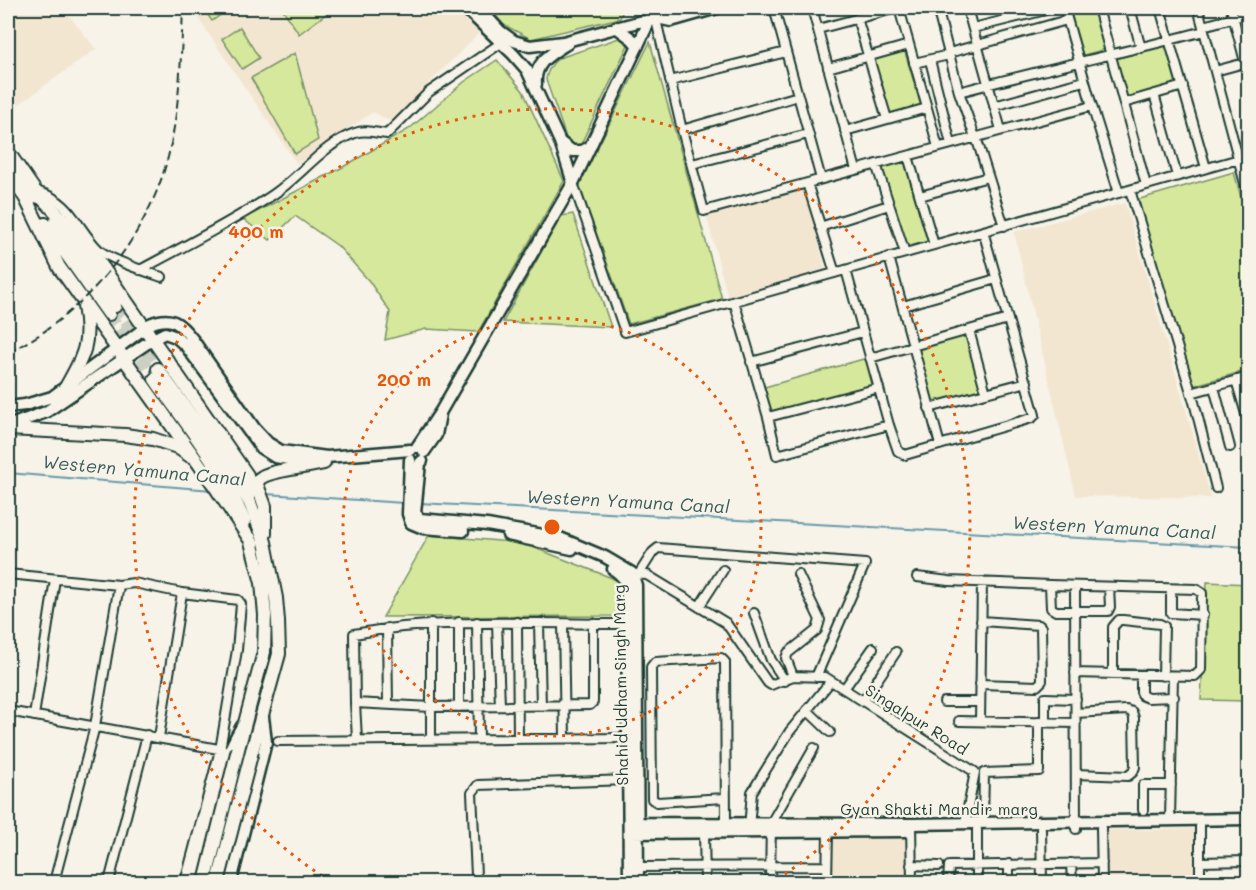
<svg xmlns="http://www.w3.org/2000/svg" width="1256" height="890" font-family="Mali,sans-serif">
<rect width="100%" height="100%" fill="#f7f3e8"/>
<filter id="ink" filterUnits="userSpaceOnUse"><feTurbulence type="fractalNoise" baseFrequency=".0167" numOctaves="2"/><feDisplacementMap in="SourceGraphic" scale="12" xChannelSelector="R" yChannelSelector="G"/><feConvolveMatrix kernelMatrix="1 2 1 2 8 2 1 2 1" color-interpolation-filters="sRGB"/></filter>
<g filter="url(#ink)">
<path fill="#f3e6d1" d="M8 8H63L96 49 8 112Z
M191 8H456L479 33 391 122 373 112 297 164Z
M804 188 826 272 728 298 706 214Z
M1125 203 1182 396 1211 498 1076 496 1014 232Z
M1195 829V882H1107V830Z
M831 834H906V882H831Z"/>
<path fill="#d5e89c" stroke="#7a9268" stroke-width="1.5" d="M203 8H219L223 13 212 21Z
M282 8H334L299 34Z
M489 8H624L620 18 531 39 504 25Z
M1067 8H1094L1106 49 1080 56Z
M240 27 259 58 242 69 222 39Z
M625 36 629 39 628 45 581 144 573 146 568 143 546 80C547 70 551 64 559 58Z
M650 42 722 299 629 324 579 185Z
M1167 44 1179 85 1126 100 1115 59Z
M904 49 921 106 890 116 873 58Z
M295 53 318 140 295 154 251 78Z
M497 60 523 91 564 181 478 332 426 329 385 340 390 312 369 281 338 246 295 216 270 240 243 219 343 167 409 129 464 82Z
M906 159 930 241 905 249 882 166Z
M1234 172 1248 223V370L1185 388 1133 201Z
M573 214 611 327 503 322 561 216Z
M967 334 982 391 932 405 917 348Z
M867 358 875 385 768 415 761 388Z
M429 535 522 543 612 578 620 584 619 616 383 617Z
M1207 582 1248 584V701L1201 700Z"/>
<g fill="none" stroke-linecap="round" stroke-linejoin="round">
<path stroke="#6899ab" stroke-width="2" d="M8 473 212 490
M266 494 404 503
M419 503 1248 547"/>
<path stroke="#cccfc4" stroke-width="12" stroke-dasharray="12 6" stroke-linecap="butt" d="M115 306 158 369
M109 314 148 369"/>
<g stroke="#1f3d34" stroke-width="12">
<path id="street" d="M774 8 821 179
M812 8 856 170
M899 8 938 147
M937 8 959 92 975 137
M967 8 1001 130
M1064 8 1092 106
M1098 8 1146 185
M1130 8 1141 48
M1160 8 1206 168
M1198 8 1248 195
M1231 8 1245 62
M857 18 887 119
M656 20 682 130 704 211 1092 106 1119 193
M1203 26 1248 14
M973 28 1054 8
M818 29 897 8
M949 53 1067 20
M930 60 951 144
M914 63 949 55
M828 68 909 45
M1215 71 1248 62
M670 81 786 52
M959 92C1041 70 1123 53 1204 31
M1154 94 1177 176
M1124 103 1183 86
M994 106 1084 81
M682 130 798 96
M845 131 927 108
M976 137 1004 226
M908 156 934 245
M692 164 808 134
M876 164 905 253
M573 183 625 332 1239 159
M807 183 835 273
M1130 190 1194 402 1216 488
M39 192C71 201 77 228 98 249 109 260 147 272 162 277
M920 196 988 177
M820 227 889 205
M889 257 940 445
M140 270C184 246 233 222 274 194 301 176 323 144 355 133 365 129 376 133 387 134L429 92 501 43
M846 270 889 425 898 451 905 455 1032 418 1035 415 983 231
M734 301 768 417
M903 306 996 279
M969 330 986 393
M870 358 1008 319
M751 362 863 332
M1236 380 1248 421
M1214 387 1230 447
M879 388 768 417 777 455 889 425
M1191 393 1248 377
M929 408 1027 382
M8 574 119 585 95 726 54 882
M630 574 647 575 726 623 768 683 771 685 793 676 825 677 975 772 965 823
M639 574 653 552 658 548 865 564 816 677
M917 577 949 581 1050 585 1196 589 1202 593 1201 670 1195 676 1075 673
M119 585 134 583 182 593
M1050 585 1051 608 1056 611H1108L1110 607 1109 587
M1075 586 1076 829
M1171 590V613L1203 615
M699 607 723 570
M754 613 771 660 785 681
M459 622V707
M477 622 479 738
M517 622 518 738
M431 623V739
M497 623 500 706
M539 623 541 706
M593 623V702L590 705 431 707 355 703 354 634C445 617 536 624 627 624
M563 624 565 738
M387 628 388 704
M1113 674V627L1119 620H1123L1160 624 1164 626 1163 676
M1141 675V692L1143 696 1148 698 1174 697
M793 676 786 658 788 653 817 630 820 620 798 574
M980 684 1037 686 1042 681 1041 627 1039 625 981 621
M844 689 873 648
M863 701 896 652
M944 702H980
M355 703 357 739
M807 710 830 732
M8 711 224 750
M34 716 55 579
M959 721 1076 723
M980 721 982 582
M1045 722V698L1076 699
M159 737 182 593 238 600 241 604 237 650 220 750 185 882
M278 741 633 738
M1076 774 1128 776 1133 772 1135 767 1134 718 1132 712 1126 710 1076 713
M725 798 657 802 652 799 651 667 655 662 721 658 725 662 726 823
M1143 810V785H1171
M1170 820 1173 676
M983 823 984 773 1039 771V722
M911 824 912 882
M1200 827V882
M749 828 752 792 790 731 831 681
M1101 828 1102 882
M1041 829 1042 882
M977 830V882
M704 832 705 882
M1200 862 1248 861
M1071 863 1072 882
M911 865 939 866
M638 867 827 866
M476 875 472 793 478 785 629 780
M109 882 147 735
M770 882 771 823 814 748
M827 882 828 832
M948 882 949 866 1102 863
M1009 882V864"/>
</g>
<g stroke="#1f3d34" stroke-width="15">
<path id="secondary" d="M465 8 513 54 527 70 560 142 573 183
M479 8 500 31 514 41 530 46 563 42 638 22 662 19 671 21 717 8
M662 19 668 14 689 8
M616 27 632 39 638 46
M536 84C534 62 551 54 568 43
M560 142 572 151H582L591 146
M8 407 25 405 52 397 150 324C172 315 180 323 193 340L255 429 268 443 281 451 327 457 410 450
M8 426 46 412 153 339 165 333 176 337 186 346 261 448 275 457 308 462
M417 447 441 411 573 183 648 24 652 8
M424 452 436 435 440 414
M410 460 408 514 411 523 423 528 463 531
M422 461 420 463 415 513 420 519 487 525 560 538 605 557 632 573 636 585 638 882
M508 535 572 549
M613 569C628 579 626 584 627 601L629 882
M629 823 911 824 1248 819
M629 833 906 831
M193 882C206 830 214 773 242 726
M231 882 266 742 263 717"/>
</g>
<g stroke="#1f3d34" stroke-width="16">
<path id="primary" d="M8 152 39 197
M8 173 29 203
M35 191 85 242 247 475 249 496
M25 197 59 267 214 485 253 544
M56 221 115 306
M45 224 109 314
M158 369 240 485 250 503 265 542 276 598 278 621 279 654 252 751
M155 379C186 424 224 470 244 521
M66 387C84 356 91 342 84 306
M8 429 125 435 153 439 177 447 190 456
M265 534V506L257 485C258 481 258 479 262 477 272 470 309 467 324 463
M238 749 264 652 265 615 262 583 250 538"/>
</g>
<use href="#street" stroke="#f7f3e8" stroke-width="8"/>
<use href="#secondary" stroke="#f7f3e8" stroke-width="10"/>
<use href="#primary" stroke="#f7f3e8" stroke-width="12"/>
<path stroke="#1f3d34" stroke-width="2" stroke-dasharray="9 4.5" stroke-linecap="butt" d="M8 353C23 344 40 336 54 324 108 283 151 223 168 157 180 108 181 58 183 8"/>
<g stroke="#1f3d34" stroke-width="16" stroke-linecap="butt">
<path id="primary-bridge" d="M205 882 238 749
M218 882 252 751"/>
</g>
<use href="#primary-bridge" stroke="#f7f3e8" stroke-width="12"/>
</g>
</g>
<g fill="none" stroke="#e8590c" stroke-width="3" stroke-dasharray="3 6">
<circle cx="552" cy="527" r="209"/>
<path d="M330 881A418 418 0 1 1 774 881"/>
</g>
<g text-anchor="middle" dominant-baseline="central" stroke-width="5" stroke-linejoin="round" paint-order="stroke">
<g font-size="16" fill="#1f3d34" stroke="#f7f3e8">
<text transform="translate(620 685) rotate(-91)">Shahid Udham Singh Marg</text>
<text transform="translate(917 719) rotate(32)">Singalpur Road</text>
<text x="939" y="808">Gyan Shakti Mandir marg</text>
</g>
<g font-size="18" font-style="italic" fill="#375c5c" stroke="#f7f3e8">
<text transform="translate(144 470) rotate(5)">Western Yamuna Canal</text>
<text transform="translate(628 501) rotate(3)">Western Yamuna Canal</text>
<text transform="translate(1114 527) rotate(3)">Western Yamuna Canal</text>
</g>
</g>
<circle cx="552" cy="527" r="9" fill="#e8590c" stroke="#f7f3e8" stroke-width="3"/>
<g font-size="18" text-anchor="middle" font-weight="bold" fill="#e8590c" stroke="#f7f3e8" stroke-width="5" stroke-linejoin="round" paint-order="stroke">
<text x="256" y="238">400 m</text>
<text x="404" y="386">200 m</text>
</g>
<rect width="1256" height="890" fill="none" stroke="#f7f3e8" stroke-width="30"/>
<rect x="15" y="15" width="1226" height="860" fill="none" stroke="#1f3d34" stroke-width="2" filter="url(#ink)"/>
</svg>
